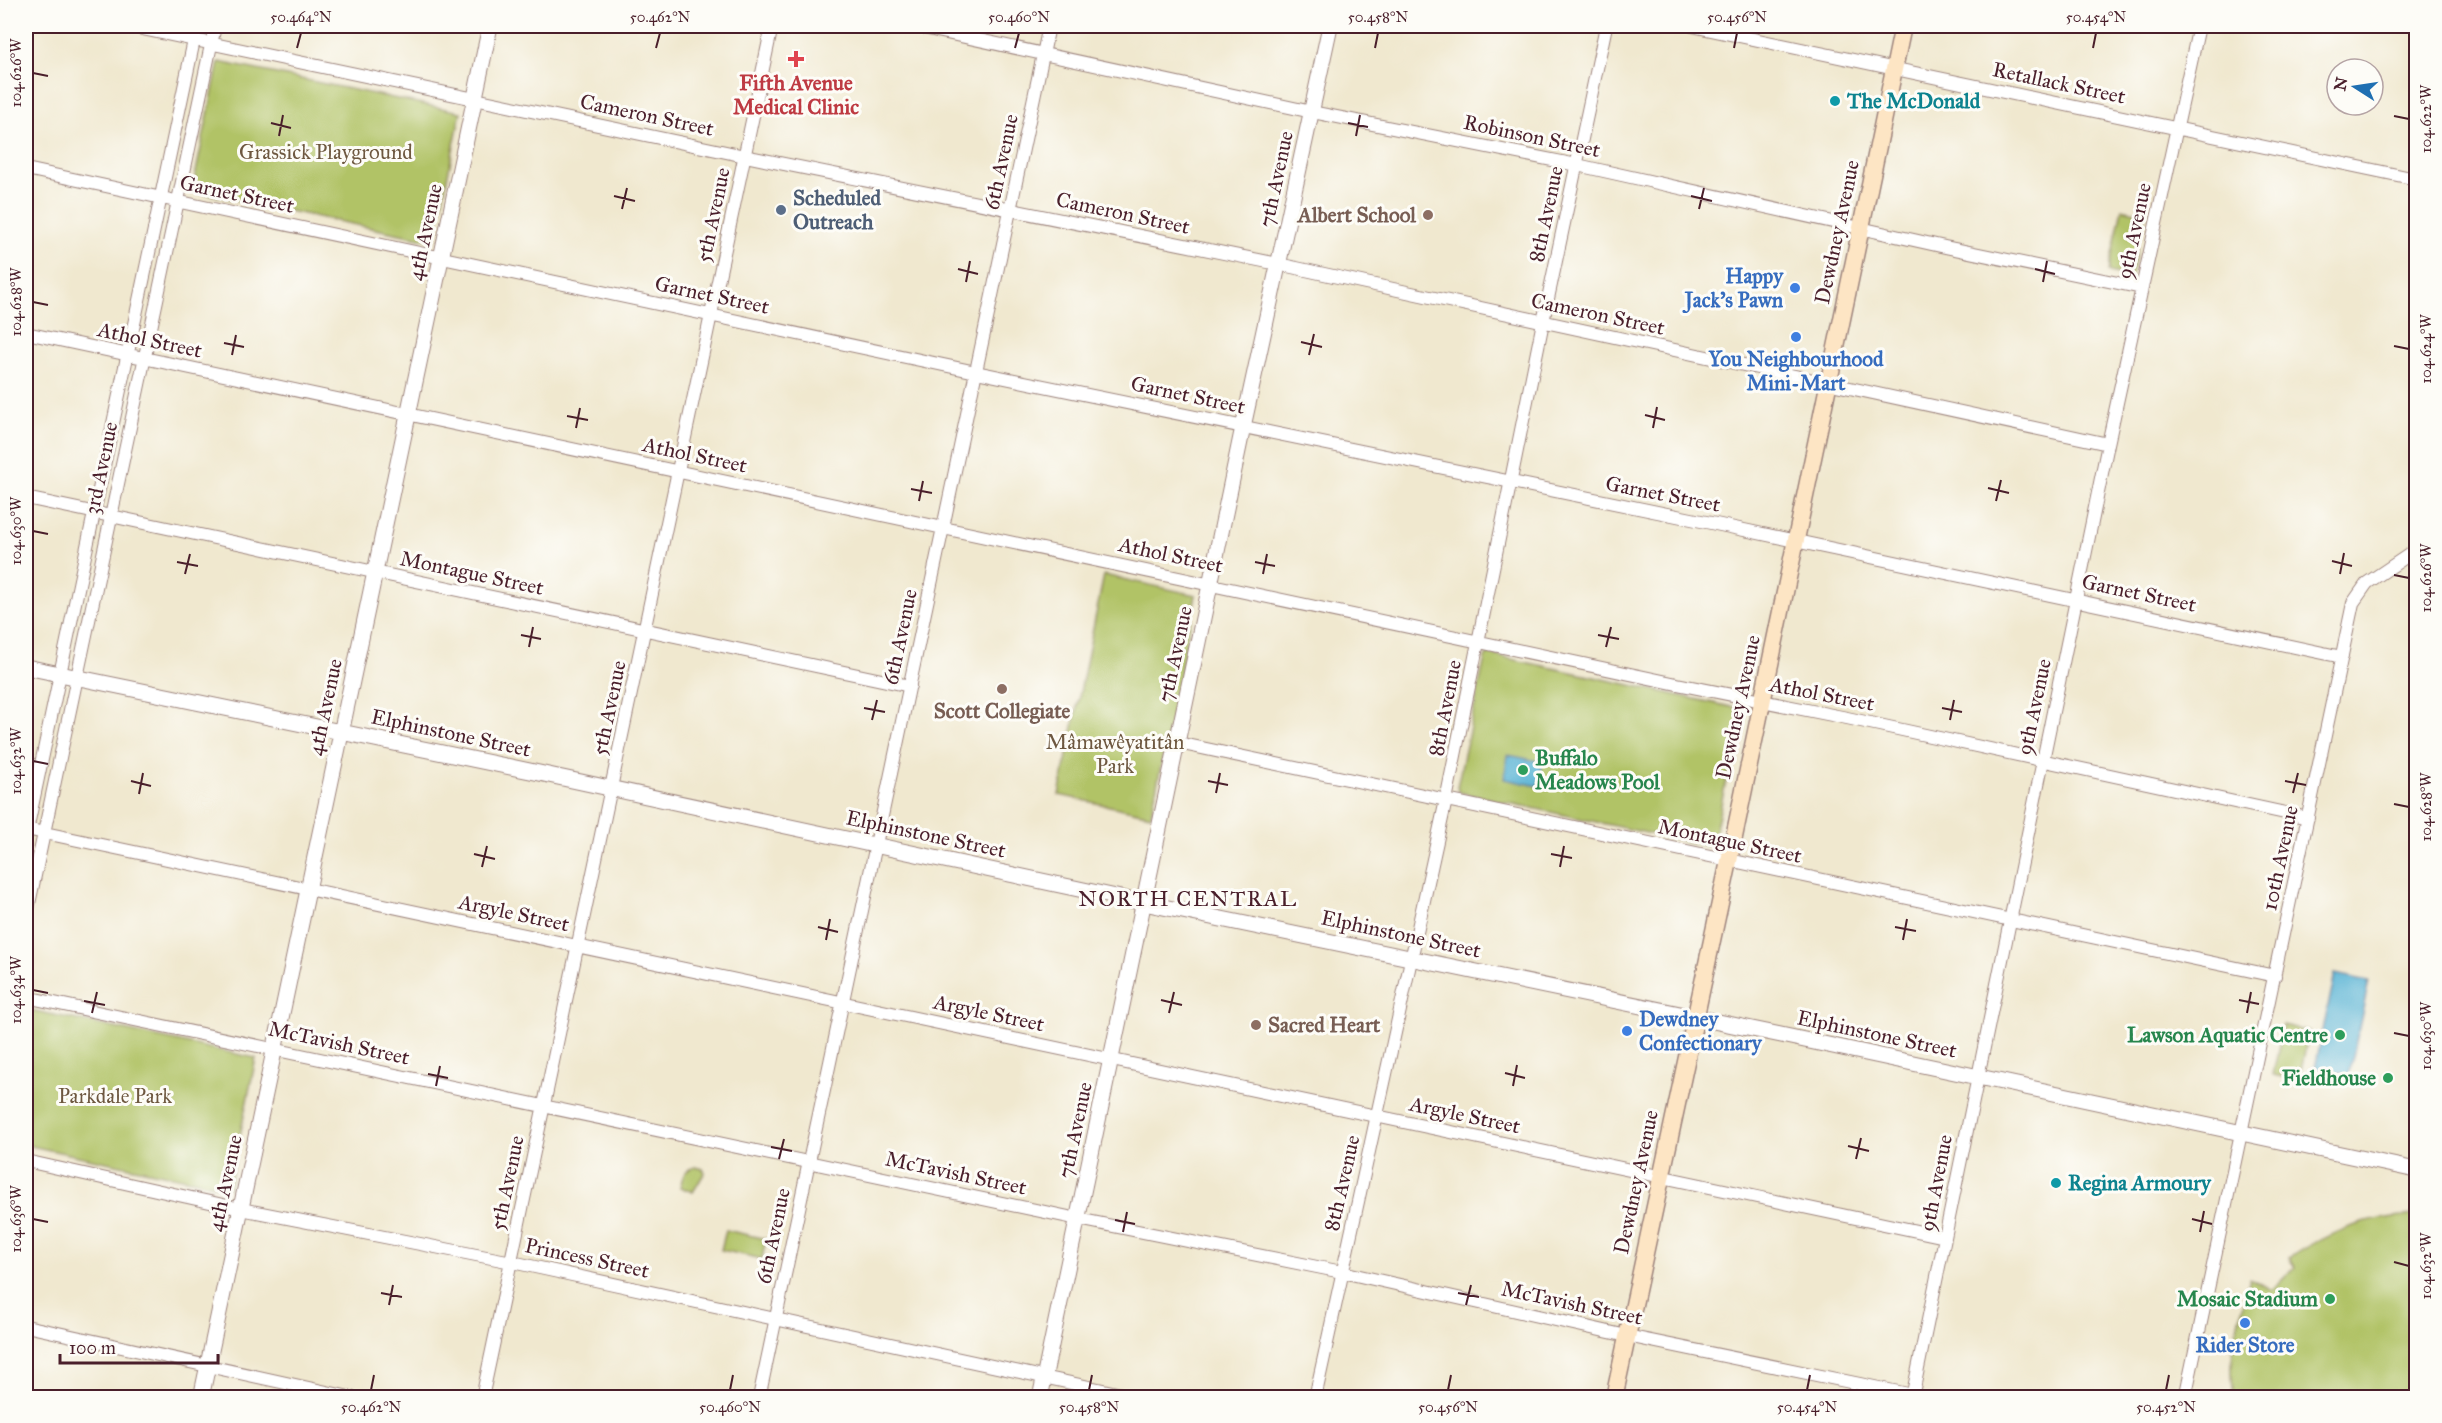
<svg xmlns="http://www.w3.org/2000/svg" width="2442" height="1423" font-family="'IM FELL Great Primer',serif">
<rect width="100%" height="100%" fill="#fdfcf7"/>
<filter id="ink" filterUnits="userSpaceOnUse"><feTurbulence type="fractalNoise" baseFrequency=".0167" numOctaves="2"/><feDisplacementMap in="SourceGraphic" scale="12" xChannelSelector="R" yChannelSelector="G"/><feConvolveMatrix kernelMatrix="1 2 1 2 8 2 1 2 1" color-interpolation-filters="sRGB"/></filter>
<filter id="wash" filterUnits="userSpaceOnUse"><feTurbulence type="fractalNoise" baseFrequency=".008" numOctaves="4" result="noise"/><feDisplacementMap in="SourceGraphic" scale="24" xChannelSelector="R" yChannelSelector="G"/><feGaussianBlur stdDeviation="1.35" result="paint"/><feColorMatrix in="noise" values="0 0 0 0 0 0 0 0 0 0 0 0 0 0 0 0 0 1.4 0 .05"/><feComposite in="paint" operator="in"/></filter>
<g filter="url(#wash)">
<rect width="100%" height="100%" fill="#f0e8cf"/>
<path fill="#b1c366" stroke="#7e7148" stroke-width="1.5" d="M219 62 461 112 434 241 192 191Z
M2122 209 2145 214 2131 276 2108 272Z
M1104 575 1196 595 1151 815 1059 795Z
M1488 654 1736 708 1740 716 1713 842 1706 846 1459 792 1457 787 1485 658Z
M26 1009 256 1058 229 1188 26 1145Z
M2283 1025 2309 1031 2299 1080 2273 1075Z
M696 1167 703 1169 705 1172 693 1192 680 1187C683 1176 684 1169 696 1167Z
M2416 1215V1397H2234C2227 1351 2238 1321 2250 1278L2272 1290 2295 1267 2289 1258C2334 1230 2362 1218 2416 1215Z
M726 1230 766 1239 762 1259 721 1250Z"/>
<path fill="#56b2d4" stroke="#506880" stroke-width="1.5" d="M1508 755 1543 762 1538 786 1504 779Z
M2335 974 2369 981 2349 1075 2315 1068Z"/>
</g>
<g filter="url(#ink)">
<g fill="none" stroke-linecap="round" stroke-linejoin="round">
<g stroke="#9d847d" stroke-width="14">
<path id="minor" d="M128 26 745 156 1278 264 2108 444
M914 26 1312 112 1577 165 1945 247 2142 288
M1692 26 2416 179
M26 169 976 372 1711 523 2342 657
M26 333 1677 684 1847 718 2308 818
M26 498 910 686
M1178 743 2275 976
M26 829 1945 1237
M26 835 197 26
M26 918 215 26
M26 997 1078 1219 1342 1272 1627 1336 1913 1395
M26 1161 241 1209 512 1262 1140 1398
M26 1326 354 1398
M482 1398 772 26
M759 1398 1049 26
M1315 1398 1446 800 1543 322 1606 26
M1912 1398 2108 444 2199 26
M2185 1398 2353 603 2367 583 2416 550"/>
</g>
<g stroke="#9d847d" stroke-width="17">
<path id="tertiary" d="M26 667 530 771 1144 903 1781 1035 2416 1170
M201 1398 490 26
M1040 1398 1243 427 1330 26"/>
</g>
<g stroke="#9d847d" stroke-width="19">
<path id="secondary" d="M1614 1398 1729 861 1903 26"/>
</g>
<use href="#minor" stroke="#fff" stroke-width="12"/>
<use href="#tertiary" stroke="#fff" stroke-width="15"/>
<use href="#secondary" stroke="#fde5c4" stroke-width="16"/>
</g>
</g>
<path fill="none" stroke="#4a1f2b" stroke-width="2" d="M297 48 301 33M656 48 660 33M1015 48 1019 33M1375 48 1378 33M1734 48 1737 33M2093 48 2096 33M33 73 48 76M2394 116 2409 119M271 123 291 128M1348 123 1368 127M279 136 283 115M1356 136 1360 115M614 196 635 201M1691 196 1712 201M622 209 627 188M1699 209 1704 188M958 269 978 274M2035 269 2055 274M966 282 970 261M2043 282 2047 261M33 302 48 305M1301 342 1322 347M224 343 244 347M2394 346 2409 349M232 355 236 335M1309 355 1314 334M1645 415 1665 420M567 416 588 420M576 428 580 408M1653 428 1657 407M1988 488 2009 493M911 489 932 493M919 501 923 481M1996 501 2001 480M33 531 48 534M2332 561 2352 566M177 562 198 566M1255 562 1275 566M185 574 190 554M1263 574 1267 554M2340 574 2344 553M2394 575 2409 578M521 635 541 639M1598 635 1619 639M529 647 533 627M1606 647 1611 627M864 708 885 712M1942 708 1962 712M872 720 877 700M1950 720 1954 700M33 761 48 764M131 781 151 786M1208 781 1228 785M2285 781 2306 785M1216 793 1220 773M2293 793 2298 773M139 794 143 773M2394 804 2409 807M474 854 495 859M1551 854 1572 858M482 867 487 846M1560 867 1564 846M818 927 838 932M1895 927 1916 931M826 940 830 919M1903 940 1907 919M33 990 48 993M1161 1000 1182 1005M2239 1000 2259 1004M84 1001 105 1005M92 1013 97 992M1169 1013 1174 992M2247 1013 2251 992M2394 1033 2409 1036M1505 1073 1525 1078M428 1074 448 1078M436 1086 440 1066M1513 1086 1517 1065M1848 1146 1869 1151M771 1147 792 1151M779 1159 784 1139M1856 1159 1861 1138M33 1219 48 1222M2192 1219 2212 1224M1115 1220 1135 1224M1123 1232 1127 1212M2200 1232 2204 1211M2394 1262 2409 1266M381 1293 402 1297M1458 1293 1479 1297M389 1305 393 1285M1466 1305 1471 1285M371 1390 374 1375M730 1390 733 1375M1089 1390 1092 1375M1448 1390 1451 1375M1807 1390 1810 1375M2166 1390 2169 1375"/>
<path fill="#e0444e" stroke="#fdfcf7" stroke-width="2" d="M793 50h6v6h6v6h-6v6h-6v-6h-6v-6h6z"/>
<g fill="#0f9aa8" stroke="#fdfcf7" stroke-width="2">
<circle cx="1835" cy="101" r="6"/>
<circle cx="2056" cy="1183" r="6"/>
</g>
<circle fill="#5c6f8a" stroke="#fdfcf7" stroke-width="2" cx="781" cy="210" r="6"/>
<g fill="#8d6e63" stroke="#fdfcf7" stroke-width="2">
<circle cx="1428" cy="215" r="6"/>
<circle cx="1002" cy="689" r="6"/>
<circle cx="1256" cy="1025" r="6"/>
</g>
<g fill="#3f7fe0" stroke="#fdfcf7" stroke-width="2">
<circle cx="1795" cy="288" r="6"/>
<circle cx="1796" cy="337" r="6"/>
<circle cx="1627" cy="1031" r="6"/>
<circle cx="2245" cy="1323" r="6"/>
</g>
<g fill="#2e9e5b" stroke="#fdfcf7" stroke-width="2">
<circle cx="1523" cy="770" r="6"/>
<circle cx="2340" cy="1035" r="6"/>
<circle cx="2388" cy="1078" r="6"/>
<circle cx="2330" cy="1299" r="6"/>
</g>
<g text-anchor="middle" dominant-baseline="central" stroke-width="6" stroke-linejoin="round" paint-order="stroke">
<g font-size="21" font-weight="bold" fill="#be3a42" stroke="#fdfcf7">
<text x="796" y="83">Fifth Avenue<tspan x="796" dy="24">Medical Clinic</tspan></text>
</g>
<g font-size="21" fill="#4a1f2b" stroke="#fdfcf7">
<text transform="translate(2059 83) rotate(12)">Retallack Street</text>
<text transform="translate(647 115) rotate(12)">Cameron Street</text>
<text transform="translate(1532 136) rotate(12)">Robinson Street</text>
<text transform="translate(1001 162) rotate(-78)">6th Avenue</text>
<text transform="translate(1276 179) rotate(-78)">7th Avenue</text>
<text transform="translate(237 194) rotate(12)">Garnet Street</text>
<text transform="translate(1123 213) rotate(12)">Cameron Street</text>
<text transform="translate(1546 214) rotate(-78)">8th Avenue</text>
<text transform="translate(713 215) rotate(-78)">5th Avenue</text>
<text transform="translate(2134 231) rotate(-78)">9th Avenue</text>
<text transform="translate(425 232) rotate(-78)">4th Avenue</text>
<text transform="translate(1837 232) rotate(-78)">Dewdney Avenue</text>
<text transform="translate(712 295) rotate(12)">Garnet Street</text>
<text transform="translate(1598 314) rotate(12)">Cameron Street</text>
<text transform="translate(150 340) rotate(12)">Athol Street</text>
<text transform="translate(1188 395) rotate(12)">Garnet Street</text>
<text transform="translate(695 455) rotate(12)">Athol Street</text>
<text transform="translate(101 468) rotate(-78)">3rd Avenue</text>
<text transform="translate(1663 494) rotate(11)">Garnet Street</text>
<text transform="translate(1171 555) rotate(12)">Athol Street</text>
<text transform="translate(472 573) rotate(12)">Montague Street</text>
<text transform="translate(2139 593) rotate(12)">Garnet Street</text>
<text transform="translate(900 637) rotate(-78)">6th Avenue</text>
<text transform="translate(1175 654) rotate(-78)">7th Avenue</text>
<text transform="translate(1822 694) rotate(11)">Athol Street</text>
<text transform="translate(325 707) rotate(-78)">4th Avenue</text>
<text transform="translate(1738 707) rotate(-78)">Dewdney Avenue</text>
<text transform="translate(2034 707) rotate(-78)">9th Avenue</text>
<text transform="translate(609 708) rotate(-78)">5th Avenue</text>
<text transform="translate(1445 708) rotate(-79)">8th Avenue</text>
<text transform="translate(451 733) rotate(12)">Elphinstone Street</text>
<text transform="translate(926 834) rotate(12)">Elphinstone Street</text>
<text transform="translate(1730 841) rotate(12)">Montague Street</text>
<text transform="translate(2280 858) rotate(-78)">10th Avenue</text>
<text transform="translate(514 913) rotate(12)">Argyle Street</text>
<text transform="translate(1401 934) rotate(12)">Elphinstone Street</text>
<text transform="translate(989 1013) rotate(12)">Argyle Street</text>
<text transform="translate(1877 1034) rotate(12)">Elphinstone Street</text>
<text transform="translate(339 1043) rotate(12)">McTavish Street</text>
<text transform="translate(1465 1115) rotate(12)">Argyle Street</text>
<text transform="translate(1075 1130) rotate(-78)">7th Avenue</text>
<text transform="translate(956 1173) rotate(12)">McTavish Street</text>
<text transform="translate(1636 1182) rotate(-78)">Dewdney Avenue</text>
<text transform="translate(225 1183) rotate(-78)">4th Avenue</text>
<text transform="translate(507 1183) rotate(-78)">5th Avenue</text>
<text transform="translate(1342 1183) rotate(-77)">8th Avenue</text>
<text transform="translate(1936 1183) rotate(-79)">9th Avenue</text>
<text transform="translate(773 1236) rotate(-78)">6th Avenue</text>
<text transform="translate(587 1258) rotate(12)">Princess Street</text>
<text transform="translate(1572 1303) rotate(12)">McTavish Street</text>
</g>
<g font-size="21" font-weight="bold" fill="#0d838f" stroke="#fdfcf7" text-anchor="start">
<text x="1847" y="101">The McDonald</text>
<text x="2068" y="1183">Regina Armoury</text>
</g>
<g font-size="21" fill="#6e5840" stroke="#fdfcf7">
<text x="326" y="152">Grassick Playground</text>
<text x="1115" y="742">Mâmawêyatitân<tspan x="1115" dy="24">Park</tspan></text>
<text x="115" y="1096">Parkdale Park</text>
</g>
<g font-size="21" font-weight="bold" fill="#4e5e75" stroke="#fdfcf7" text-anchor="start">
<text x="793" y="198">Scheduled<tspan x="793" dy="24">Outreach</tspan></text>
</g>
<g font-size="21" font-weight="bold" fill="#785e54" stroke="#fdfcf7" text-anchor="end">
<text x="1416" y="215">Albert School</text>
<text x="1002" y="711" text-anchor="middle">Scott Collegiate</text>
<text x="1268" y="1025" text-anchor="start">Sacred Heart</text>
</g>
<g font-size="21" font-weight="bold" fill="#366cbe" stroke="#fdfcf7">
<text x="1783" y="276" text-anchor="end">Happy<tspan x="1783" dy="24">Jack's Pawn</tspan></text>
<text x="1796" y="359">You Neighbourhood<tspan x="1796" dy="24">Mini-Mart</tspan></text>
<text x="1639" y="1019" text-anchor="start">Dewdney<tspan x="1639" dy="24">Confectionary</tspan></text>
<text x="2245" y="1345">Rider Store</text>
</g>
<g font-size="21" font-weight="bold" fill="#27864d" stroke="#fdfcf7" text-anchor="end">
<text x="1535" y="758" text-anchor="start">Buffalo<tspan x="1535" dy="24">Meadows Pool</tspan></text>
<text x="2328" y="1035">Lawson Aquatic Centre</text>
<text x="2376" y="1078">Fieldhouse</text>
<text x="2318" y="1299">Mosaic Stadium</text>
</g>
<g font-size="22" letter-spacing="1.5" fill="#4a1f2b" stroke="#fdfcf7">
<text x="1188" y="898">NORTH CENTRAL</text>
</g>
</g>
<rect width="2442" height="1423" fill="none" stroke="#fdfcf7" stroke-width="66"/>
<g transform="translate(2355 87) rotate(282)"><circle r="28" fill="#fdfcf7" stroke="#b5a4a5" stroke-width="1.5"/>
<path d="M0-4.5L10 22L0 15L-10 22Z" fill="#1f6fb2"/>
<text y="-9" font-size="16" font-weight="bold" text-anchor="middle" fill="#4a1f2b">N</text>
</g>
<path d="M60 1354v9h158v-9" fill="none" stroke="#4a1f2b" stroke-width="3"/>
<text x="69" y="1354" font-size="18" fill="#4a1f2b" stroke="#fdfcf7" stroke-width="4.5" paint-order="stroke">100 m</text>
<rect x="33" y="33" width="2376" height="1357" fill="none" stroke="#4a1f2b" stroke-width="2"/>
<g font-size="15" text-anchor="middle" fill="#4a1f2b">
<text x="301" y="22">50.464°N</text>
<text x="660" y="22">50.462°N</text>
<text x="1019" y="22">50.460°N</text>
<text x="1378" y="22">50.458°N</text>
<text x="1737" y="22">50.456°N</text>
<text x="2096" y="22">50.454°N</text>
<text transform="translate(16 73) rotate(-90)" y="5">104.626°W</text>
<text transform="translate(2426 119) rotate(-90)" y="5">104.622°W</text>
<text transform="translate(16 302) rotate(-90)" y="5">104.628°W</text>
<text transform="translate(2426 349) rotate(-90)" y="5">104.624°W</text>
<text transform="translate(16 531) rotate(-90)" y="5">104.630°W</text>
<text transform="translate(2426 578) rotate(-90)" y="5">104.626°W</text>
<text transform="translate(16 761) rotate(-90)" y="5">104.632°W</text>
<text transform="translate(2426 807) rotate(-90)" y="5">104.628°W</text>
<text transform="translate(16 990) rotate(-90)" y="5">104.634°W</text>
<text transform="translate(2426 1036) rotate(-90)" y="5">104.630°W</text>
<text transform="translate(16 1219) rotate(-90)" y="5">104.636°W</text>
<text transform="translate(2426 1266) rotate(-90)" y="5">104.632°W</text>
<text x="371" y="1412">50.462°N</text>
<text x="730" y="1412">50.460°N</text>
<text x="1089" y="1412">50.458°N</text>
<text x="1448" y="1412">50.456°N</text>
<text x="1807" y="1412">50.454°N</text>
<text x="2166" y="1412">50.452°N</text>
</g>
</svg>
